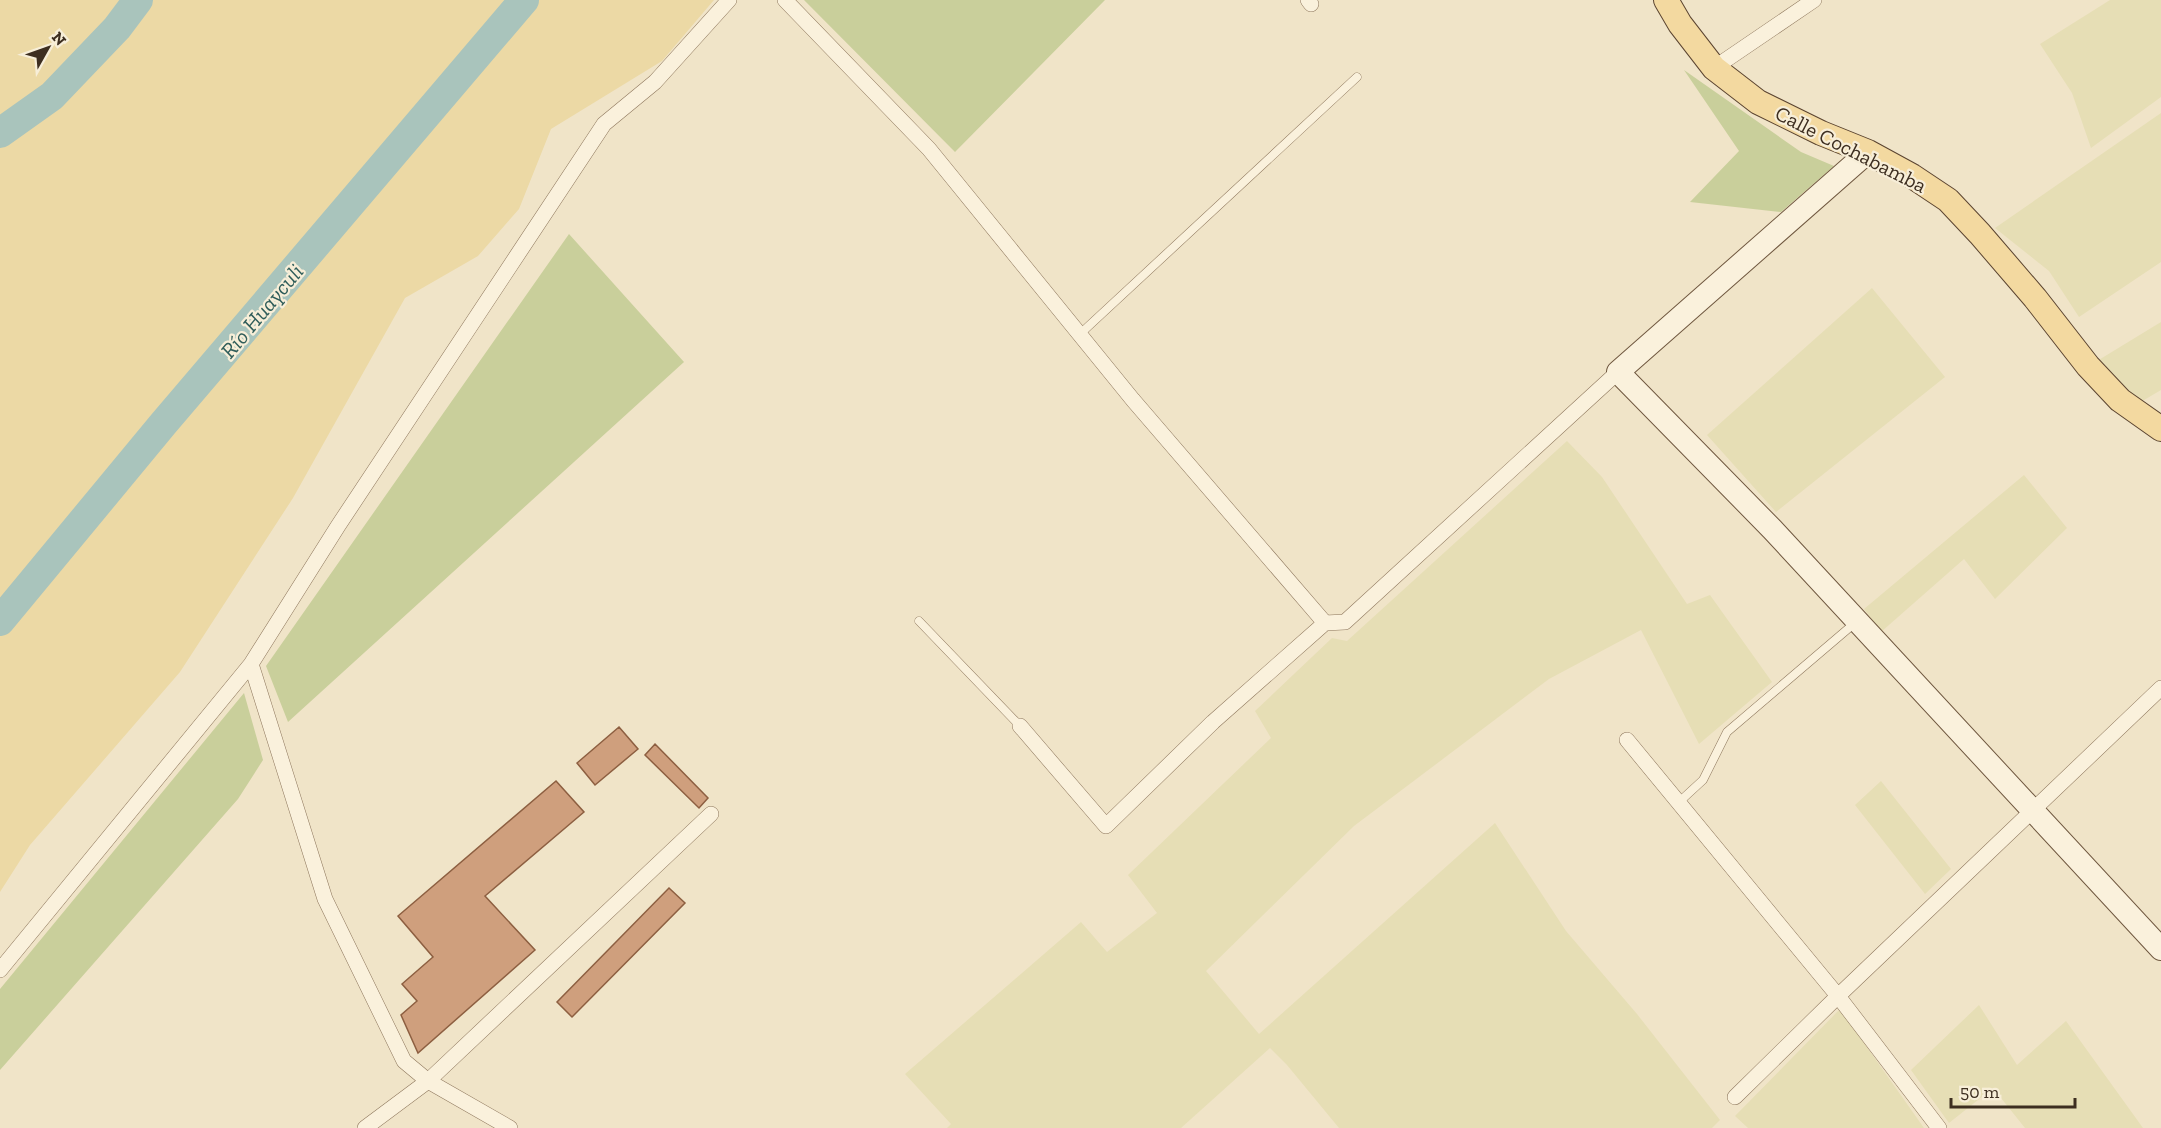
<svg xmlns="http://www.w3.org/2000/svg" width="2161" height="1128" font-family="'Zilla Slab',serif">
<rect width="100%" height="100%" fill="#f0e4c8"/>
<path fill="#e6deb5" d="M2110 0H2161V97L2091 148 2072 93 2040 44Z
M2161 113V262L2079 317 2049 271 1995 228Z
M1872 288 1945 377 1776 512 1707 435Z
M2161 322V390L2139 403 2097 361Z
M1567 441 1602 477 1687 604 1710 595 1772 682 1699 744 1641 630 1549 679 1354 826 1206 971 1259 1034 1495 823 1566 931 1637 1014 1720 1120 1712 1128H1339L1287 1065 1270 1048 1181 1128H947L951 1124 905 1074 1081 922 1107 952 1157 913 1128 875 1271 738 1255 711 1332 638 1347 641Z
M2024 475 2067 528 1995 599 1964 559 1881 632 1864 609Z
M1881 781 1951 869 1925 894 1855 805Z
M1979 1005 2017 1065 2066 1021 2143 1128H2025L1993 1088 1949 1123 1911 1070Z
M1840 1009 1924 1128H1748L1735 1116Z"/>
<path fill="#c9cf9b" d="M804 0H1105L955 152Z
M1684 70 1801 152 1834 166 1781 212 1690 202 1739 151Z
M569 234 684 362 288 722 266 666Z
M244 693 263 760 238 799 0 1070V989Z"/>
<path fill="#ecd9a5" d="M0 0H714L662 61 551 129 519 209 478 256 405 298 293 498 180 672 30 845 0 892Z"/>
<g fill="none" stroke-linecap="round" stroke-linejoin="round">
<path stroke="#a9c4bc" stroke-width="30" d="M0 133 52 96 117 28 138 0
M0 621 163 424 524 0"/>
</g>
<path fill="#cf9f7d" stroke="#8d5f41" stroke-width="1.5" d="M619 727 638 749 595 785 577 763Z
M655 744 708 798 699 808 645 755Z
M556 781 584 812 485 896 535 950 418 1053 401 1015 417 1001 402 984 433 957 398 916Z
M669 888 685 903 572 1017 557 1002Z"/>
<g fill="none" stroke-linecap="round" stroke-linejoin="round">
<g stroke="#8d765c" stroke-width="9">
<path id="service" d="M1080 334 1357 77
M919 621 1020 726
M1678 803 1703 780 1727 732 1856 622"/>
</g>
<g stroke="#8d765c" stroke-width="16">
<path id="minor" d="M785 0 929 149 1133 400 1325 623 1345 622 1618 372
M1308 0 1311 4
M1714 68 1814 0
M251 664 325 899 404 1061 428 1081 510 1128
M1020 726 1106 826 1213 722 1325 623
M1627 740 1838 996 1939 1128
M0 970 251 664 338 526 604 124 655 82 729 0
M1735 1097 1838 996 2161 688
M365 1128 428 1081 711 814"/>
</g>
<g stroke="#6f573f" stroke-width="24">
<path id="secondary" d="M1868 152 1618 372 1772 529 2161 949"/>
</g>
<g stroke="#5b4430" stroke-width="26">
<path id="primary" d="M1666 0 1680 24 1714 68 1758 102 1821 133 1868 152 1912 176 1948 200 1980 234 2035 298 2088 366 2120 400 2161 429"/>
</g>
<use href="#service" stroke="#faf1dc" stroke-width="8"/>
<use href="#minor" stroke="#faf1dc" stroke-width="15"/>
<use href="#secondary" stroke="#faf1dc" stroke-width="22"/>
<use href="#primary" stroke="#f3d9a0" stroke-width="24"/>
</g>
<g text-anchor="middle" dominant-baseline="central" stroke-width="4.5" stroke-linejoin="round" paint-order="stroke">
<g font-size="21" fill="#3d2e20" stroke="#f7eed8">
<text transform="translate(1851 149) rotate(27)">Calle Cochabamba</text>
</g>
<g font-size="22" font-style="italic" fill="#2f5d5a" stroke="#f7eed8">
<text transform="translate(262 311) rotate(-50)">Río Huayculi</text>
</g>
</g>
<g transform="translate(48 48) rotate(50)" stroke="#f7eed8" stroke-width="4.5" paint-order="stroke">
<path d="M0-4.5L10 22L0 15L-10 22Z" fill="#3d2e20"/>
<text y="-9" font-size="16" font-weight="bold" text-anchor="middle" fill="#3d2e20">N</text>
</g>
<path d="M1951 1098v9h124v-9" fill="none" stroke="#3d2e20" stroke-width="3"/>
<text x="1960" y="1098" font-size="18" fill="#3d2e20" stroke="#f7eed8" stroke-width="4.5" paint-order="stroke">50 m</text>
</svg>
